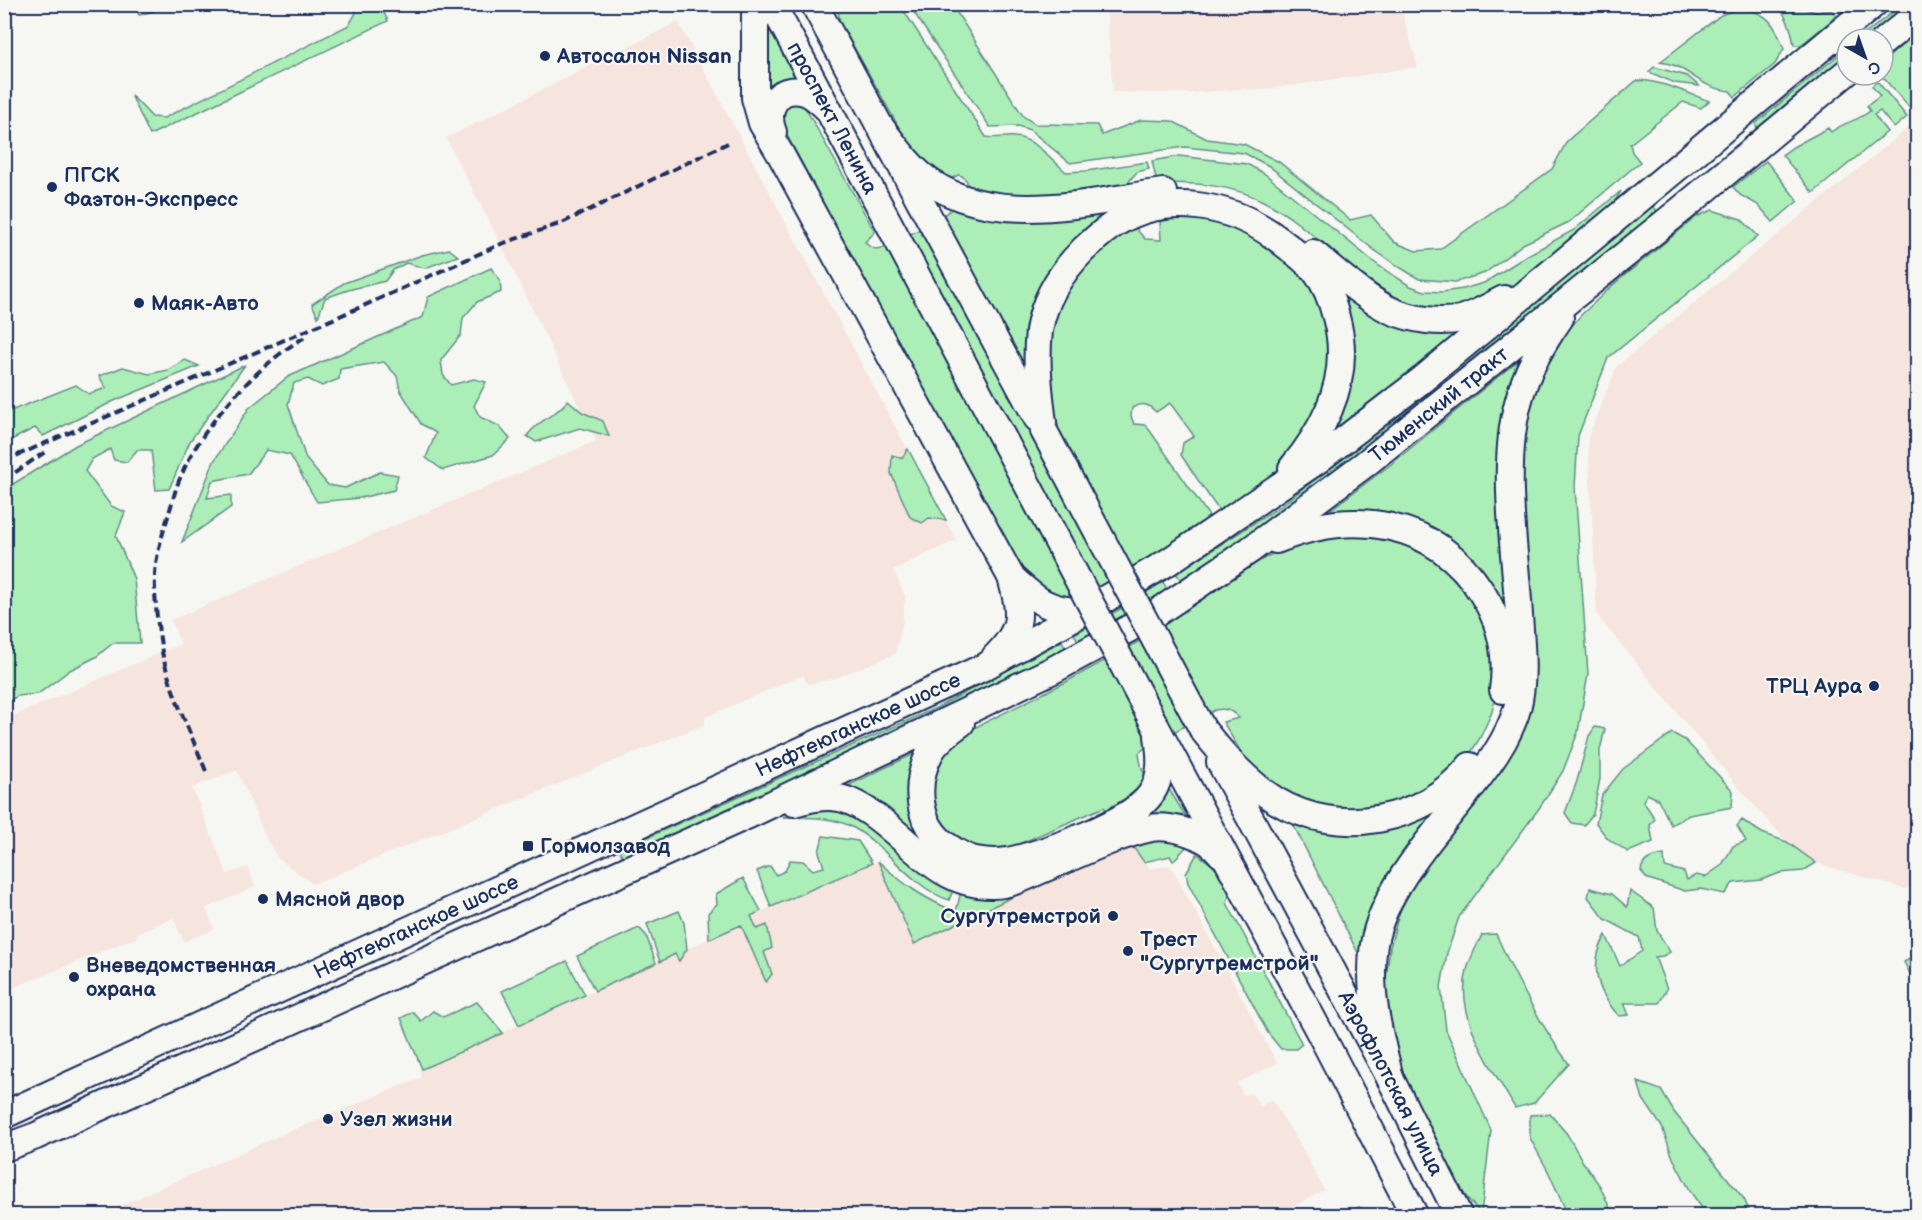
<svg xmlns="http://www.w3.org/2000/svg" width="1922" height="1220" font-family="'Balsamiq Sans',sans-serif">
<rect width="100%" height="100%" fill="#f6f6f2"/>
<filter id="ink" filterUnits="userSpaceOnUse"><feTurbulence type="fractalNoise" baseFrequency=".0167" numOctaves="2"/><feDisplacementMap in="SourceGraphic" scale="12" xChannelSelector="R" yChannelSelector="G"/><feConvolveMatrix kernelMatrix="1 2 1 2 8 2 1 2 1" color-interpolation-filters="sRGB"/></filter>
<g filter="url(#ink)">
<path fill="#f6e4de" d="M1106 5H1394L1403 16 1418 67 1260 90 1241 89 1189 93 1113 92Z
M678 22 956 540 893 570 905 596 902 627 895 654 833 679 808 684 803 675 705 717V724L313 884 278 858 267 840 237 770 192 788 227 874 248 867 255 887 206 908 214 929 184 942 173 918 136 934 137 937 13 988 14 991 5 995 4 720 181 644 171 620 596 441 501 244 446 138Z
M1917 121V886L1905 889 1816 863 1787 842 1740 789 1597 615 1588 438 1617 366Z
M1134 846 1150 869 1169 865 1173 870 1277 1063 1237 1083 1243 1095 1251 1093 1260 1107 1271 1099 1299 1143 1324 1190 1276 1216H97L288 1132 421 1078 420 1070 740 925 741 920 878 861 914 943 1023 892Z"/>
<path fill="#aceeb7" stroke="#648e8a" stroke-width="1.5" d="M137 4 154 5V11L139 15 136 9Z
M352 5H380L388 21 150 135 131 95 152 117 164 118 349 25 356 13Z
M837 5H900L986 137C996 139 1005 136 1015 137 1034 138 1052 160 1066 172L1086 171 1147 162 1149 169 1137 172 1129 181 1128 190 1137 230 1145 239 1161 240 1160 222 1179 217H1201L1249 230 1298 269 1322 307 1328 332 1331 359 1328 386 1288 464 1270 481 1223 512 1217 508 1181 455 1183 443 1194 436 1170 403 1156 412C1148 404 1143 402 1132 408L1131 416 1134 424 1146 425 1209 516 1205 524 1114 582 1075 601 1059 600 1023 573 777 117 786 101 802 102 875 232 865 242C872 250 876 250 886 247 907 235 959 213 967 190 967 189 967 182 967 181L962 176 958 175 946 182 917 155 906 140 840 22Z
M909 5H952L1023 116 1035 124 1097 125 1102 135 1141 120 1172 121 1207 139 1244 144 1279 162 1350 220 1371 215 1394 242 1416 251 1440 249 1552 169 1567 141 1636 81C1652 77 1693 95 1709 101L1701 108 1683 102 1630 144 1632 152 1640 162 1569 222 1523 244 1485 273 1456 282 1419 279 1401 268 1374 250 1269 166 1244 153 1185 147 1070 163 1030 130 1018 126 990 127Z
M1777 5H1793L1816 12 1831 10 1836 15 1832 20 1801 45H1794C1792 29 1787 16 1777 5Z
M1901 5H1911L1869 39H1859Z
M1740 8C1768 12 1775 24 1784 49L1775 64 1735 97 1730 91C1705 88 1698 78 1678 67 1673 64 1666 63 1660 62L1721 15Z
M761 12 800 83 768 98Z
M1917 33V108L1913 112 1881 75H1883V65L1892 54Z
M1847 48V57L1759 130 1755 124Z
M1654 67 1687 76 1699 86 1675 83 1649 72Z
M1877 81 1907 117 1894 128 1880 111 1874 115 1887 132 1813 193 1782 155 1793 147 1828 128 1831 132C1844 122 1858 121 1870 111L1867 106 1880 96 1872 86Z
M1179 156 1247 164 1265 174 1379 266 1410 286 1425 291 1442 292 1463 289 1484 283 1528 255 1574 230 1621 191 1614 203C1588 225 1563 246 1537 268 1529 275 1519 286 1509 291 1497 296 1460 308 1448 309 1385 316 1321 231 1267 203 1232 184 1196 183 1157 183L1152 161Z
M1766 161 1798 201 1773 222 1758 205 1740 195 1733 187Z
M1653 206 1657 211 1359 455 1286 511 1182 582 1176 573 1279 507 1353 451Z
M1712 210 1741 219 1758 236 1608 358 1578 436 1575 487 1588 674 1578 732 1563 771 1540 807 1459 917 1447 953 1441 987 1446 1030 1491 1130 1481 1214 1457 1186 1404 1080 1390 1037 1384 996 1390 947 1400 910 1420 873 1450 832 1492 781 1515 745 1532 669 1528 566 1521 464 1523 426 1535 385 1553 348 1581 315 1614 284 1696 217Z
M449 249 458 256 425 268 406 263 393 270 385 281 348 290 325 298 318 317 312 304 344 283 422 255Z
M491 268 500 280 501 292 477 302 463 318 461 335 441 360 443 375 451 385 474 379 486 382 474 406 480 417 499 426 510 439 493 455 443 470 426 458 436 433 421 424 400 390 397 376 384 362 340 369 339 379 322 386 308 379 294 383 288 404 306 459 328 485 345 488 380 472 398 475 394 490 360 498 317 502 290 455 266 450 248 474 212 481 207 498 231 495V507L182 542 214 461 249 408 288 377 423 317 428 297Z
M1334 275 1363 297 1471 322 1360 413 1323 439Z
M1532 349 1516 389 1515 669 1457 553 1318 519 1390 465Z
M185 360 199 366 114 401 43 436 35 428 5 443V413L76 385 89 394 106 388 99 376 123 367 149 374 168 370Z
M245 365 190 441 169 489 156 490 151 450H137L127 462 114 460 110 449 92 459 85 471 111 506 125 512 116 536 134 579 140 643H113L96 657 70 670 38 694 17 696 5 704 4 511 7 510 5 502V489L76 445Z
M568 400 582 412 603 421 609 436 580 428 536 442 527 436C540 418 557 416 568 400Z
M908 449 946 520 929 518 922 523 910 517 891 473 892 455 902 458Z
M1341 532 1402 539 1446 563 1485 609 1497 689 1492 712 1480 738 1468 757 1421 796 1364 812 1313 806 1286 793 1266 780 1244 757 1223 722 1239 718C1231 710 1226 708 1215 710L1147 746 1139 753C1141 771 1145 779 1159 791L1169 789 1188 820 1190 843 1173 861 1170 856 1144 862 1104 807 1003 851 971 849 945 832 930 802 932 770 941 753 970 730 1066 682 1136 643 1256 563 1283 548Z
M1163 582 1168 591 1080 644 1074 634 1120 609Z
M1062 641 1067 650 817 770 623 857 619 850 938 707Z
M1595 727 1605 729 1600 750V779L1593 814 1584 825 1572 823 1565 813 1577 781 1589 736Z
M1672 733 1685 740 1733 791 1732 807 1689 815 1671 825 1658 799 1647 794 1643 801 1655 819 1650 825 1653 842 1628 852 1607 838 1596 823 1602 795 1623 769Z
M920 751 912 788 981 877 837 791Z
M1464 784 1364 965 1288 814 1310 824Z
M843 807 954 888 949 900C912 888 887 846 852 827 832 816 806 818 783 817L807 808Z
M1742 820 1762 833 1787 842 1816 863 1803 871 1780 873 1761 880 1733 883 1725 894 1700 889 1685 891 1646 878 1641 871C1643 858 1653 857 1664 855L1665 867 1684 872 1687 880 1696 875 1705 877 1722 865 1733 846 1746 841 1737 826Z
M823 836 858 841 872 863 771 907 757 871 770 866 776 875 785 871 790 860 803 861 813 870 824 867 819 852Z
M1197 854C1215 866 1222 873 1230 893L1227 903 1302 1044 1296 1049H1281L1268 1033 1188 883 1186 873Z
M878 861C904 885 923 898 956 912L961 891 1014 888 1023 892 914 944Z
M743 878 761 911 751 916 757 929 767 925 772 948 764 952 772 974 766 982 741 925 709 939 708 913 717 904 716 894Z
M1590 888 1612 894 1627 907 1630 891 1654 908 1657 931 1670 952 1663 956 1655 957 1667 989 1659 1003H1624L1629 1015 1619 1016C1597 992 1588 965 1606 935L1620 966 1642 951 1639 937 1605 919 1588 897Z
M679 911 684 923 687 949 679 961 675 954 660 962 647 924Z
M639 928 646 935 656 963 595 991 577 956Z
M1496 934C1516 979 1540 1024 1569 1064L1534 1103 1515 1108C1493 1068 1454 1019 1467 970 1470 958 1476 947 1482 935Z
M1917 955V987L1904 962Z
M567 961 585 995 519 1025 502 991Z
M477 1002 503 1033 422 1069 401 1018 413 1012 421 1021 433 1011 443 1017Z
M1638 1082 1661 1090 1674 1112 1744 1199 1751 1215H1707L1692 1194 1673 1158 1662 1127 1643 1099Z
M1550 1114 1567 1134 1583 1162 1600 1186 1613 1215H1568L1548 1171 1530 1138V1115Z
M1359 1207 1369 1212 1377 1210 1379 1215H1342Z"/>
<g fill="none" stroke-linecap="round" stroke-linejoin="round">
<g stroke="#1b2f5e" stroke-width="30">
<g id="major">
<path d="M755 4V98L762 123 781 155 1011 577C1021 614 1024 628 995 657"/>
<path id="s1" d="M772 4 893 231"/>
<path d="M814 4 1037 418"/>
<path d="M1883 42 1918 13"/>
<path d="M879 125C892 142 904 160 920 174 984 230 1088 202 1163 192"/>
<path d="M773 132C764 109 777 84 805 92 814 95 821 103 828 109"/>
<path d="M1313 253C1334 270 1368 301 1392 311 1411 319 1440 324 1461 319 1475 315 1490 306 1504 299"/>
<path d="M1044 431C1040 398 1035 365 1039 331 1044 299 1061 272 1084 249 1094 240 1104 230 1116 223 1167 191 1233 205 1278 239 1291 249 1305 259 1316 272 1327 286 1332 301 1336 317 1352 374 1328 425 1292 468"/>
<path d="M1276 540C1352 509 1435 518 1482 593 1501 622 1508 656 1503 690"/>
<path d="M1011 577C1037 601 1050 612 1085 611"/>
<path d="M961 723C951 730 937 741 931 751 914 782 916 824 947 846 956 852 965 858 975 860 986 862 997 863 1007 861 1041 855 1132 822 1151 794 1163 776 1161 756 1158 736"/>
<path d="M1156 727 1328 1048 1415 1216"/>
<path d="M1203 730C1224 756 1247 782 1275 800 1339 839 1424 822 1470 766"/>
<path id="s2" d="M1220 762 1390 1078 1459 1216"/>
<path d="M794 803C808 799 824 795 839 798 851 800 865 809 875 816 914 844 940 886 993 885 1010 885 1026 877 1041 870 1076 856 1114 836 1151 828 1163 826 1181 829 1192 834 1204 838 1213 844 1221 854"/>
<path d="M1390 1078C1379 1034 1367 989 1374 944 1383 891 1431 838 1463 798 1484 771 1507 743 1517 709 1525 678 1521 646 1519 615 1515 550 1501 465 1518 403 1526 371 1542 344 1560 318"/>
<path id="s3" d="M4 1115 984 667 1085 611 1168 562 1318 460 1423 379 1874 4"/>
<path id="s4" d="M4 1148 36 1136 753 813 1053 670 1152 616 1250 550 1365 464 1682 209 1847 72"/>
</g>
</g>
<use href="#major" stroke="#f6f6f2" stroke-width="26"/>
<path stroke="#1b2f5e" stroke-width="4" stroke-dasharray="9 4.5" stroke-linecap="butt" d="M4 461 363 306 501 244 562 223 728 143
M4 480 48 450
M206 771C190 732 171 693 162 652 158 627 154 600 155 575 156 554 163 533 169 513 173 500 176 486 182 474 203 424 257 365 305 337"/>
<g stroke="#1b2f5e" stroke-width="30" stroke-linecap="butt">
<path id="major-bridge" d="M893 231 1156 727
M1044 431 1203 730"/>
</g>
<use href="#major-bridge" stroke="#f6f6f2" stroke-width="26"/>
</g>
</g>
<g fill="#1b2f5e" stroke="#f6f6f2" stroke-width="2">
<circle cx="545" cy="56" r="6"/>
<circle cx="52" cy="187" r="6"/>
<circle cx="139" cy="303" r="6"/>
<circle cx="1874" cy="686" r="6"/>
<rect x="522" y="840" width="12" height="12" rx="3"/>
<circle cx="263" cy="899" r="6"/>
<circle cx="1113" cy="916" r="6"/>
<circle cx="1128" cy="951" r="6"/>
<circle cx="74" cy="977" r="6"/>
<circle cx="328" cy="1119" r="6"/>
</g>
<g text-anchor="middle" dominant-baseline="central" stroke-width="4.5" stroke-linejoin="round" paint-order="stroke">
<g font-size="21" font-weight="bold" fill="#1b2f5e" stroke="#f6f6f2" text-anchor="start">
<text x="557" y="56">Автосалон Nissan</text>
<text x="64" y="175">ПГСК<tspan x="64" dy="24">Фаэтон-Экспресс</tspan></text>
<text x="151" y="303">Маяк-Авто</text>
<text x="1862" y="686" text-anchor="end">ТРЦ Аура</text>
<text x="540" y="846">Гормолзавод</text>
<text x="275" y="899">Мясной двор</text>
<text x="1101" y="916" text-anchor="end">Сургутремстрой</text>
<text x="1140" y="939">Трест<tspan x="1140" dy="24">"Сургутремстрой"</tspan></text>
<text x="86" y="965">Вневедомственная<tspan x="86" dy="24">охрана</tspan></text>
<text x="340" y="1119">Узел жизни</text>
</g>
<g font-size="21" fill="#1b2f5e" stroke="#f6f6f2">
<text stroke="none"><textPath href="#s1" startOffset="129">проспект Ленина</textPath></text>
<text stroke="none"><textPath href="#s4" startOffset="1622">Тюменский тракт</textPath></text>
<text stroke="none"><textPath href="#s3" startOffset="939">Нефтеюганское шоссе</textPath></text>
<text stroke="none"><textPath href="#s3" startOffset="453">Нефтеюганское шоссе</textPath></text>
<text stroke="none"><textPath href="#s2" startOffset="364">Аэрофлотская улица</textPath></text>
</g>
</g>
<rect width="1922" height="1220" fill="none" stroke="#f6f6f2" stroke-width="24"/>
<rect x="12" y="12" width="1898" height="1196" fill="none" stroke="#1b2f5e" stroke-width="2" filter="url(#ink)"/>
<g transform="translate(1865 57) rotate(140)"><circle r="28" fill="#f6f6f2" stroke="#9ea6b7" stroke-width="1.5"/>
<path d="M0-4.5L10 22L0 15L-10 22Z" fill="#1b2f5e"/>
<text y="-9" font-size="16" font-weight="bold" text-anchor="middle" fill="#1b2f5e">С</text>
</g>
</svg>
